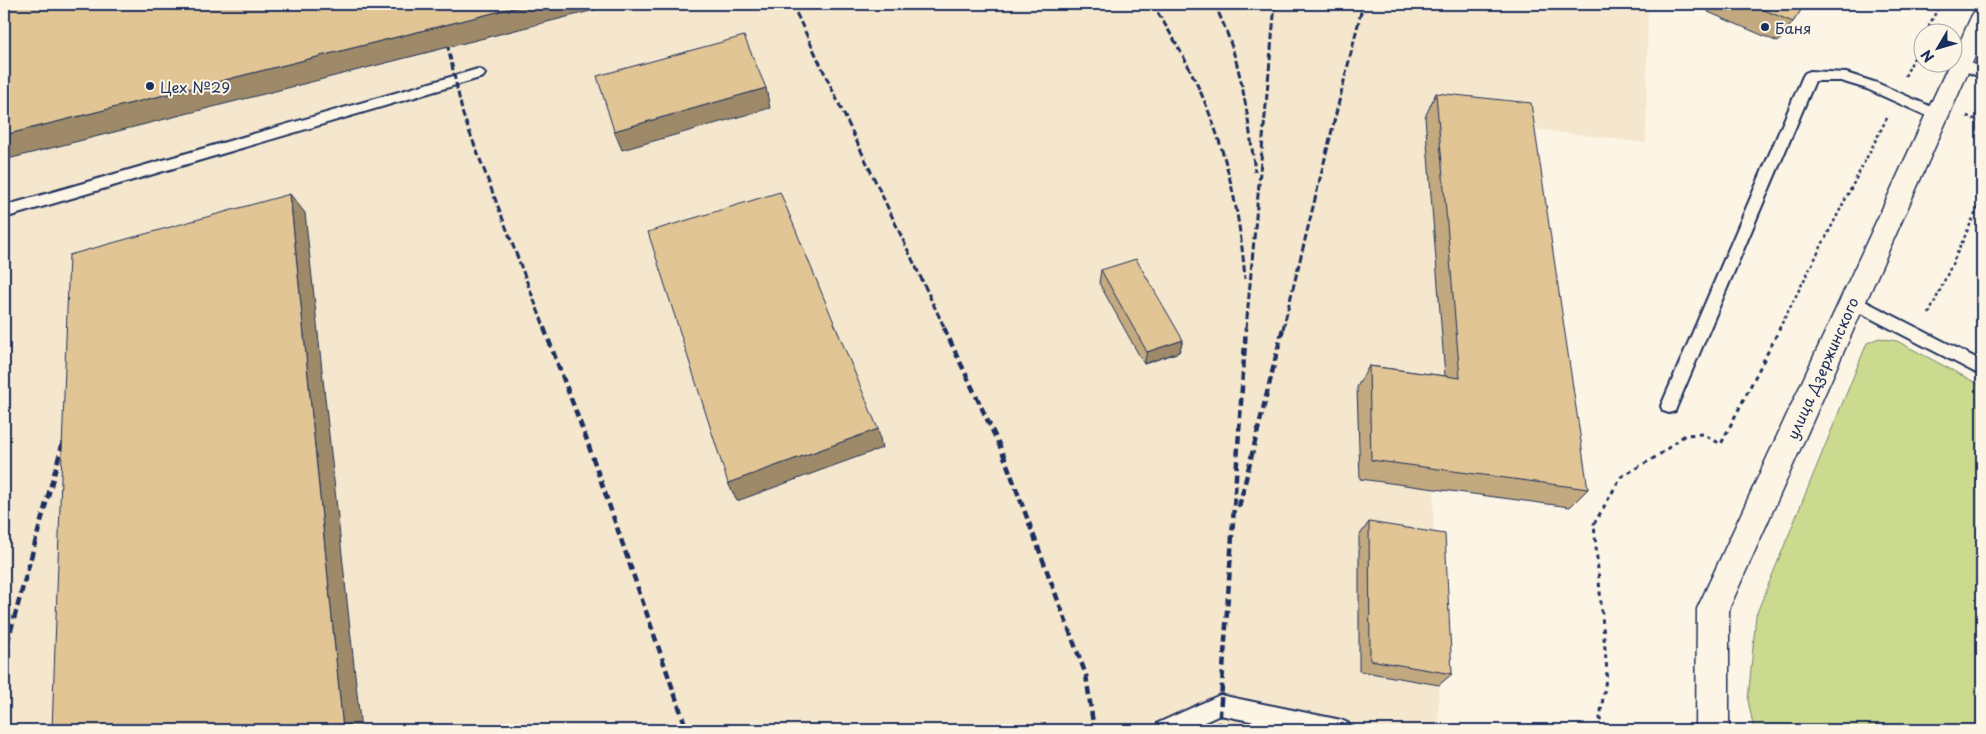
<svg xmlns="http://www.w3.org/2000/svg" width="1986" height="734" font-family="'Playpen Sans',sans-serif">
<rect width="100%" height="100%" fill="#fcf5e5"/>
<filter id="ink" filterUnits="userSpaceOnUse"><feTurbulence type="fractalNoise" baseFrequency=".02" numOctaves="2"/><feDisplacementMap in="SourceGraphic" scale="10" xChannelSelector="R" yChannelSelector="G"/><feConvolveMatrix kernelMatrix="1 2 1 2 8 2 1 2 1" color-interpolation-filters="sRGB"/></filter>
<g filter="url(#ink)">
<path fill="#f4e7cd" d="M4 4H1648L1646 143 1518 127 1570 507 1434 489 1433 548 1439 685 1438 730H4Z"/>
<path fill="#cbda8e" stroke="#738476" d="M1879 338 1897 341 1982 386V730H1754L1748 700 1756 615 1867 343Z"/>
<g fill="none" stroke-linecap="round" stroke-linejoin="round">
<g stroke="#1b2f5e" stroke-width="4">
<path id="lane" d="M1961 59 1982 68V78L1956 67 1954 64 1956 61Z
M478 69 483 71 485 74 483 77 4 218V206Z
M1810 71 1846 73 1877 83 1941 111 1943 115 1941 119 1936 120 1867 89 1841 81H1815L1677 406 1675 411 1669 413 1663 411 1661 406 1803 76 1805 73Z
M1853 295 1982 361V376L1847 306 1845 301 1847 296Z
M1220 695 1341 720 1348 723 1351 730H1295L1220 715 1187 730H1155L1158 723Z"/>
</g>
<g stroke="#1b2f5e" stroke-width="3">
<path id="secondary" d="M1982 10V41L1729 609V730H1696L1697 609 1950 62H1954V55L1971 17 1974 12Z"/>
</g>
<path stroke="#1b2f5e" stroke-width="2.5" stroke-dasharray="3 3" stroke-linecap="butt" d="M1926 32 1940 4
M1905 76 1924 38
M1967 116 1982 122
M1929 314 1982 199
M1779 329 1887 118"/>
<path stroke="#1b2f5e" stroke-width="3" stroke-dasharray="4.5 4.5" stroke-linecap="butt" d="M1602 730 1600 718 1607 672 1594 524 1621 477 1659 455 1685 435 1702 434 1721 444 1780 328"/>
<use href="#lane" fill="#fcf5e5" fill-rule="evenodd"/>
<use href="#secondary" fill="#fcf5e5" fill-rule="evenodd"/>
<path stroke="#1b2f5e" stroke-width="3" stroke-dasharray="7 3" stroke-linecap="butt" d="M792 4 945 329
M1152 4C1210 92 1237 174 1245 279
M1214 4C1241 55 1248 116 1255 172
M445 34 463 115 545 329
M1246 329 1275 4
M1283 329 1363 4"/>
<path stroke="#1b2f5e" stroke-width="4.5" stroke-dasharray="8 4.5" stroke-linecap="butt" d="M544 328 586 438 687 730
M944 328 1002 451 1086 675 1094 730
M1239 507 1283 328
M4 655 66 431
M1219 730 1246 328"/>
</g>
<path fill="#c2a980" stroke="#1b2f5e" d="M1714 4H1805L1793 22 1778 42 1708 12Z
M1436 93 1588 489 1570 507 1360 479 1357 387 1369 366 1445 376 1425 117Z
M1101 270 1183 340 1179 352 1144 364 1099 283Z
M1369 522 1452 674 1439 685 1359 671V536Z"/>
<path fill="#9e8a68" stroke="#1b2f5e" d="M529 4H618L4 160V135Z
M766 88 770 108 622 150 614 131Z
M290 194 305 213 361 730H343Z
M1183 340 1179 352 1144 364 1147 352Z
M878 429 882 448 737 501 728 483Z"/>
<path fill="#e1c595" stroke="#1b2f5e" d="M4 4H529L4 135Z
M1750 4H1805L1793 22Z
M744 36 766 88 614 131 597 76Z
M1436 93 1531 103 1588 489 1371 460 1369 366 1460 378Z
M780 192 878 429 728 483 648 232Z
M290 194 343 730H52L69 255Z
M1136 259 1183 340 1147 352 1101 270Z
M1369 522 1445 534 1452 674 1370 660Z"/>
</g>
<g fill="#1b2f5e" stroke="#fcf5e5" stroke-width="2">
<circle cx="1765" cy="27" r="5"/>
<circle cx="150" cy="86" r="5"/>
</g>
<g text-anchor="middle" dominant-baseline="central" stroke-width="4" stroke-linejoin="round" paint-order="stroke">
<g font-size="15" fill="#1b2f5e" stroke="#fcf5e5" text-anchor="start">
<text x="1775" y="27">Баня</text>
<text x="160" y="86">Цех №29</text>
</g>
<g font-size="15" fill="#1b2f5e" stroke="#fcf5e5">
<text transform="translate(1822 368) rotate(-66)">улица Дзержинского</text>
</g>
</g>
<rect width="1986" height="734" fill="none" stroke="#fcf5e5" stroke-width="20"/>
<rect x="10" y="10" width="1966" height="714" fill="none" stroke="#1b2f5e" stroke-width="2" filter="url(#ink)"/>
<g transform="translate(1938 48) rotate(232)"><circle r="24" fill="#fcf5e5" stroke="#a2a6af"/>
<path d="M0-4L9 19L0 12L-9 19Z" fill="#1b2f5e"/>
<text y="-8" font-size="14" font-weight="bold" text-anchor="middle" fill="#1b2f5e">N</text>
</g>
</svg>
